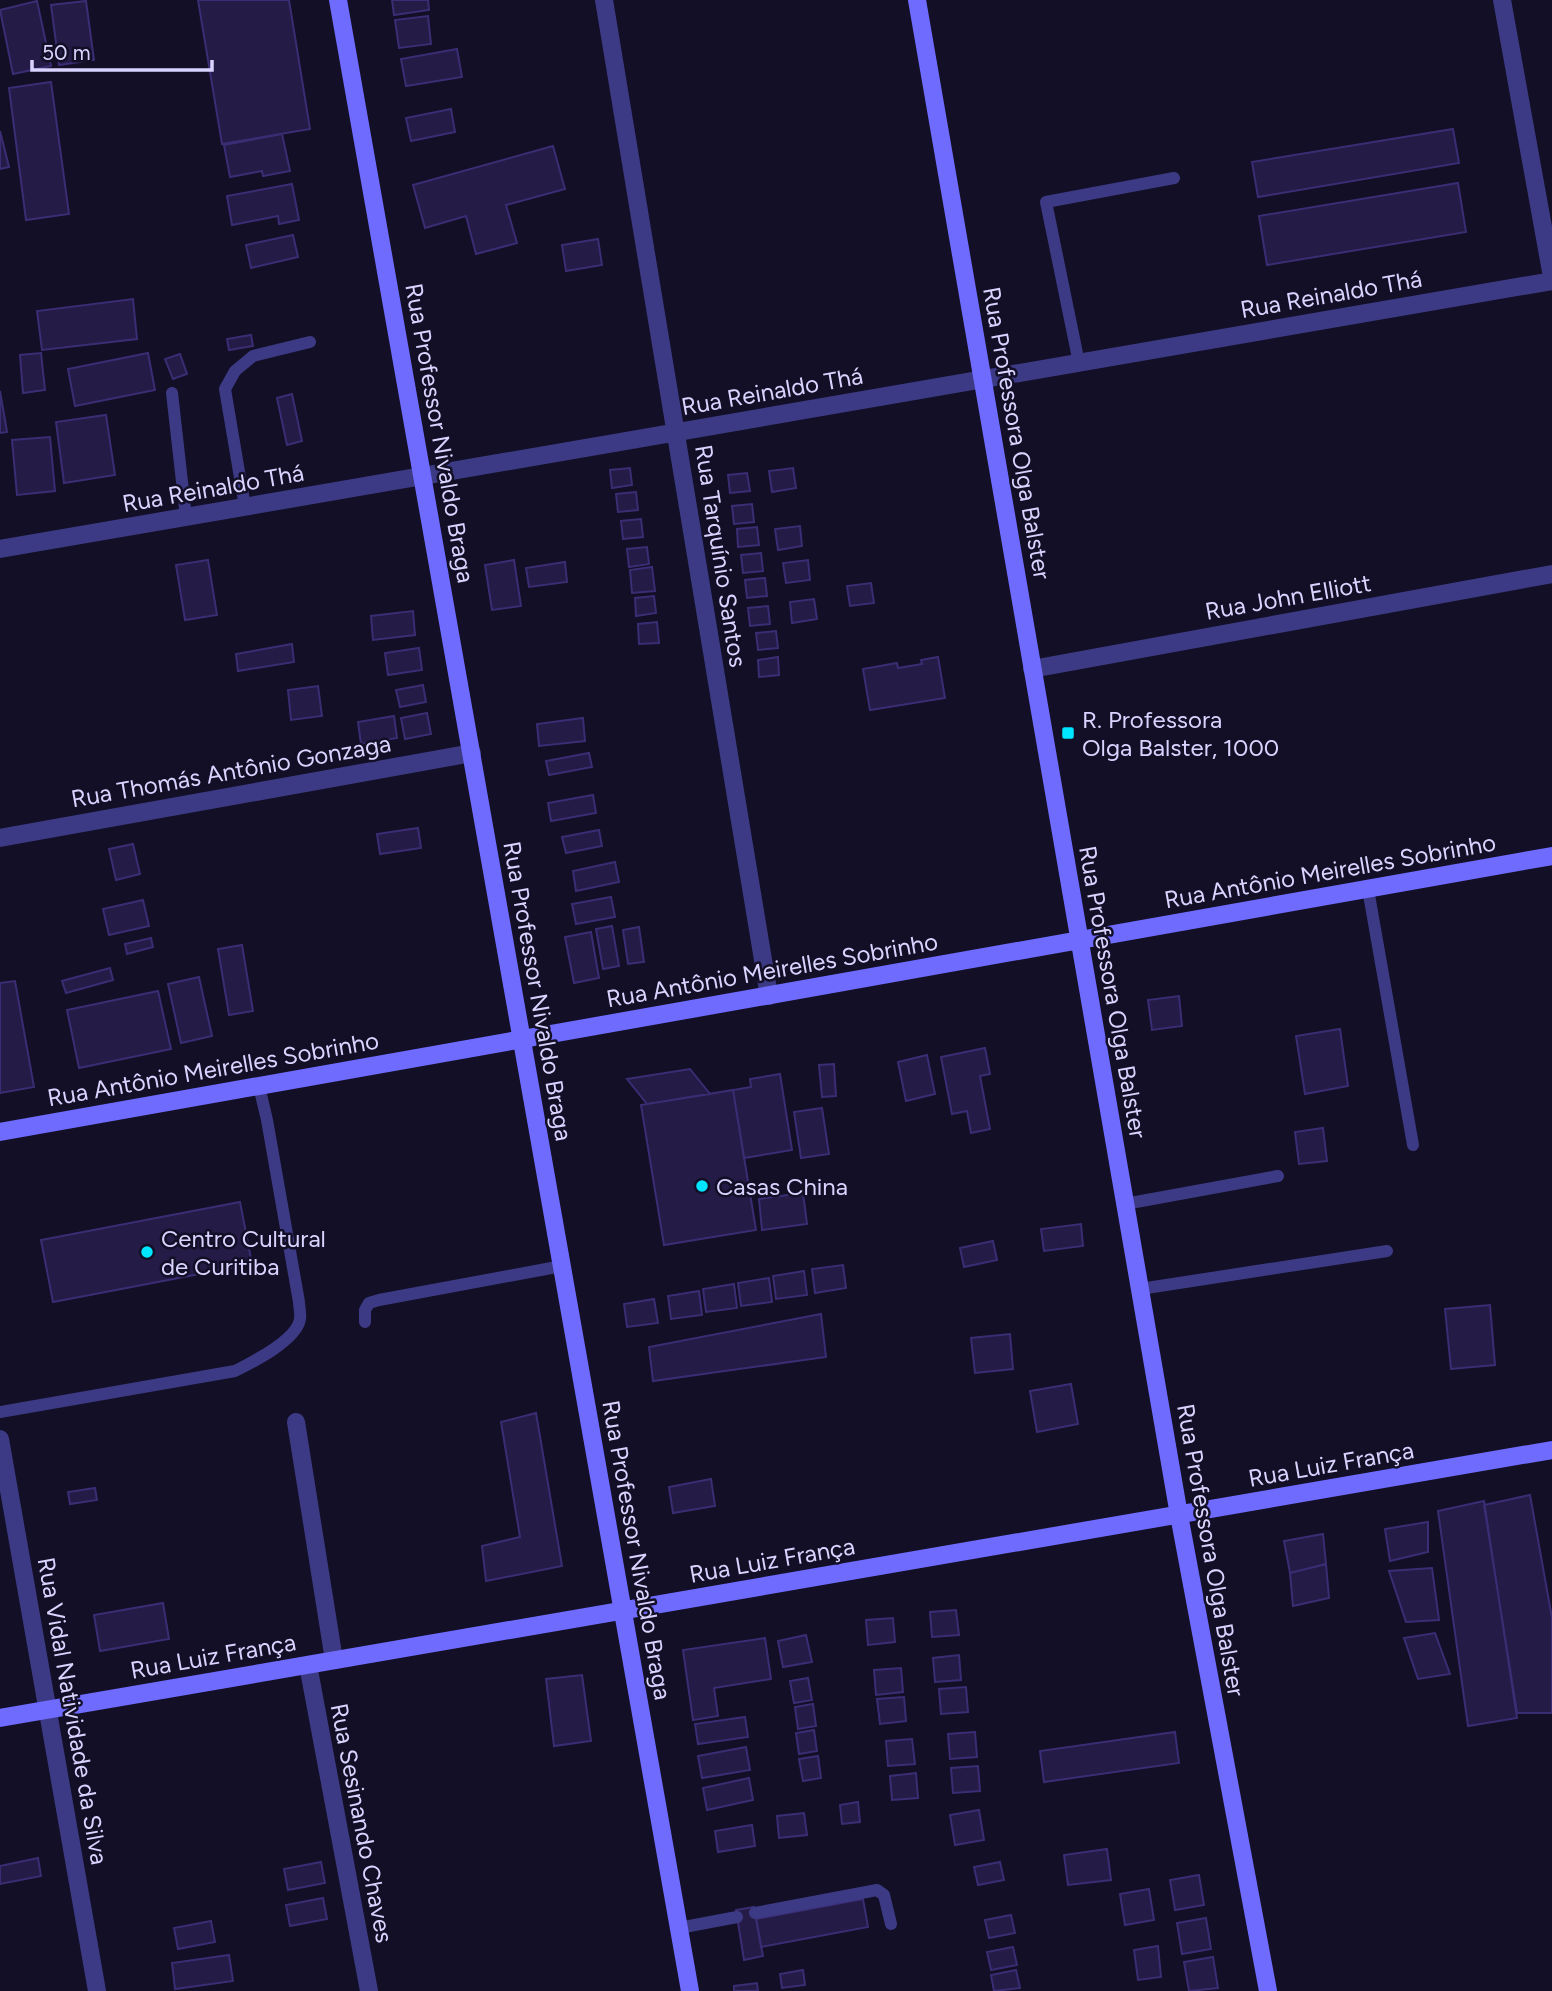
<svg xmlns="http://www.w3.org/2000/svg" width="1552" height="1991" font-family="Figtree,sans-serif">
<rect width="100%" height="100%" fill="#130f26"/>
<path fill="#241b47" stroke="#3b2d73" stroke-width="2" d="M198 0H289L310 129 222 144Z
M392 0H428L429 10 394 15Z
M37 1 51 66 13 74 0 10Z
M86 1 94 60 59 65 51 5Z
M428 16 431 44 399 48 395 20Z
M457 49 462 77 406 86 401 59Z
M51 82 69 214 26 220 9 88Z
M451 109 455 132 411 141 406 118Z
M1453 129 1459 163 1258 197 1252 162Z
M0 131 9 167 0 169Z
M282 134 290 171 263 176 262 171 230 177 224 145Z
M553 146 565 189 506 205 517 243 476 254 466 216 425 228 413 185Z
M1458 183 1466 232 1267 265 1259 216Z
M292 184 299 220 279 224 278 216 232 225 227 196Z
M293 235 298 257 251 268 246 245Z
M598 239 602 265 566 271 562 245Z
M133 299 137 339 42 350 37 311Z
M251 335 253 346 229 350 227 339Z
M41 353 45 390 23 393 20 355Z
M148 353 155 390 75 406 68 369Z
M180 354 187 374 173 379 165 359Z
M0 391 7 432 0 433Z
M292 394 302 441 287 445 277 398Z
M106 415 115 475 64 483 56 422Z
M50 437 55 491 17 495 12 440Z
M630 468 632 485 612 488 610 470Z
M793 468 796 488 772 492 769 471Z
M747 473 750 491 730 493 728 475Z
M636 492 638 510 618 512 616 494Z
M752 504 754 522 734 524 732 506Z
M641 519 643 537 623 539 621 521Z
M800 526 802 546 778 550 775 529Z
M757 527 759 545 738 547 737 529Z
M647 547 649 564 629 567 627 549Z
M761 553 763 571 743 573 741 555Z
M208 560 217 615 185 620 176 565Z
M514 560 521 606 492 610 485 565Z
M808 560 810 580 786 583 783 563Z
M565 562 567 582 529 587 526 568Z
M652 567 655 591 632 593 630 570Z
M765 578 767 596 747 598 745 580Z
M871 583 874 603 850 606 847 586Z
M654 596 656 613 636 616 635 598Z
M814 599 817 619 792 623 790 602Z
M768 606 770 624 750 626 748 608Z
M413 611 415 635 373 640 371 616Z
M657 622 659 643 639 644 638 624Z
M776 631 778 648 758 650 756 633Z
M292 644 294 662 238 671 236 654Z
M419 648 422 670 388 675 385 653Z
M778 657 779 675 759 677 758 660Z
M938 657 945 698 870 710 863 669 897 663 898 668 922 664 921 660Z
M423 685 426 702 400 707 396 690Z
M318 686 322 716 291 720 288 690Z
M427 713 431 734 405 739 401 718Z
M394 716 397 738 361 744 358 722Z
M583 718 585 741 539 746 537 724Z
M589 753 592 767 549 775 546 761Z
M593 795 596 813 551 821 548 803Z
M418 828 421 848 380 854 377 834Z
M599 830 602 846 566 853 562 837Z
M133 844 140 874 116 880 109 849Z
M615 862 619 882 576 891 573 871Z
M611 897 615 917 576 924 572 904Z
M143 900 149 926 109 935 103 909Z
M612 926 619 966 603 969 596 929Z
M639 927 644 962 628 964 623 930Z
M591 932 599 978 574 983 565 937Z
M151 938 153 947 127 954 125 944Z
M242 945 253 1011 229 1015 218 949Z
M110 968 113 980 66 993 62 981Z
M199 977 212 1036 181 1043 168 984Z
M15 981 34 1087 0 1093V983Z
M158 991 171 1049 79 1068 67 1010Z
M1179 996 1182 1026 1152 1030 1148 1000Z
M1340 1029 1348 1086 1305 1094 1296 1036Z
M985 1048 990 1074 980 1076 990 1129 971 1133 967 1111 952 1114 941 1057Z
M927 1055 935 1094 906 1101 898 1062Z
M834 1064 836 1096 822 1097 819 1065Z
M690 1069 710 1094 647 1104 627 1079Z
M780 1074 792 1150 744 1158 733 1090 751 1087 750 1079Z
M733 1090 756 1230 664 1245 641 1105Z
M822 1108 829 1154 801 1158 794 1112Z
M1323 1128 1327 1161 1299 1164 1295 1132Z
M803 1193 807 1224 762 1230 759 1199Z
M240 1202 252 1264 53 1302 41 1240Z
M1081 1224 1083 1246 1044 1251 1041 1229Z
M993 1241 997 1260 964 1267 960 1248Z
M843 1265 846 1288 815 1293 812 1269Z
M804 1271 807 1295 776 1299 773 1276Z
M769 1278 772 1302 741 1306 738 1283Z
M734 1284 737 1308 706 1312 703 1289Z
M699 1291 702 1315 671 1319 668 1296Z
M654 1299 658 1323 627 1327 624 1304Z
M1490 1305 1495 1365 1451 1369 1445 1309Z
M821 1314 826 1357 653 1381 649 1347Z
M1010 1334 1013 1369 975 1373 971 1338Z
M1071 1384 1078 1424 1037 1432 1030 1391Z
M536 1413 562 1566 486 1581 482 1546 520 1537 501 1422Z
M711 1479 715 1506 673 1513 669 1487Z
M95 1488 97 1500 70 1504 68 1492Z
M1530 1495 1552 1618V1713H1517L1484 1505Z
M1484 1501 1517 1718 1468 1726 1438 1511Z
M1428 1522V1552L1390 1561 1385 1529Z
M1323 1534 1326 1564 1290 1573 1284 1541Z
M1326 1564 1329 1598 1293 1606 1290 1573Z
M1432 1568 1439 1620 1406 1622 1389 1571Z
M163 1603 169 1639 100 1651 94 1615Z
M956 1610 959 1635 932 1637 930 1612Z
M893 1618 895 1642 868 1645 866 1620Z
M1435 1633 1450 1674 1418 1679 1404 1638Z
M806 1635 812 1662 783 1667 778 1641Z
M765 1638 771 1679 714 1688 718 1716 693 1720 683 1650Z
M959 1655 961 1680 935 1682 933 1658Z
M901 1668 903 1692 876 1695 874 1670Z
M582 1675 591 1741 554 1746 546 1679Z
M808 1678 812 1700 794 1703 790 1681Z
M966 1687 968 1712 941 1714 939 1689Z
M904 1697 906 1721 880 1724 877 1699Z
M813 1704 816 1726 798 1729 795 1707Z
M745 1717 748 1737 698 1744 695 1724Z
M814 1730 817 1751 799 1754 796 1733Z
M975 1732 977 1757 950 1759 948 1734Z
M1175 1732 1179 1763 1044 1782 1040 1751Z
M912 1739 915 1764 888 1766 886 1741Z
M746 1747 750 1770 702 1778 698 1756Z
M818 1756 821 1778 803 1781 799 1759Z
M978 1766 980 1791 953 1793 951 1768Z
M916 1773 918 1798 892 1800 890 1776Z
M749 1778 753 1800 707 1810 703 1788Z
M858 1802 860 1822 842 1824 840 1805Z
M979 1810 984 1840 955 1845 950 1815Z
M804 1813 807 1835 779 1838 777 1816Z
M752 1825 755 1846 718 1852 715 1831Z
M1107 1849 1111 1880 1068 1885 1064 1855Z
M38 1858 41 1876 0 1884V1866Z
M321 1862 325 1883 288 1890 284 1869Z
M1000 1862 1004 1880 978 1885 974 1867Z
M1199 1875 1204 1905 1175 1910 1170 1880Z
M1149 1889 1154 1920 1125 1925 1120 1894Z
M323 1898 327 1919 290 1926 286 1905Z
M863 1899 868 1927 761 1947 756 1919Z
M754 1907 763 1956 744 1960 736 1910Z
M1011 1915 1015 1933 989 1938 985 1920Z
M1206 1918 1211 1949 1182 1954 1177 1923Z
M211 1921 215 1942 178 1949 174 1928Z
M1158 1946 1161 1977 1138 1980 1134 1950Z
M1013 1947 1017 1965 991 1970 987 1952Z
M229 1955 233 1981 175 1989 172 1963Z
M1213 1957 1218 1988 1189 1991 1184 1962Z
M803 1970 805 1985 782 1988 780 1974Z
M1016 1970 1020 1988 994 1991 991 1975Z
M757 1983 758 1991H734V1986Z"/>
<g fill="none" stroke-linecap="round" stroke-linejoin="round">
<path stroke="#3d3a85" stroke-width="12" d="M1079 363 1046 202 1174 178
M172 393 186 517
M245 507 225 389 235 371 253 356 310 342
M1368 889 1413 1145
M1125 1204 1278 1176
M1140 1289 1387 1251
M365 1322V1310L369 1303 379 1300 562 1266
M0 1412 235 1371C253 1362 297 1340 300 1319 301 1314 299 1307 299 1302L267 1120 259 1086
M755 1913 877 1890 884 1895 891 1924
M679 1928 737 1917"/>
<path stroke="#3d3a85" stroke-width="18" d="M604 0 769 996
M1502 0 1552 277
M0 549 1552 281
M1032 669 1552 574
M0 838 472 753
M296 1422 334 1660
M0 1439 97 1991
M308 1665 369 1991"/>
<path stroke="#6f6bff" stroke-width="18" d="M338 0 690 1991
M917 0 1179 1515 1268 1991
M0 1132 1552 856
M0 1718 1552 1450"/>
</g>
<g fill="#00e5ff" stroke="#130f26" stroke-width="2.5">
<rect x="1061" y="726" width="14" height="14" rx="3.5"/>
<circle cx="702" cy="1186" r="7"/>
<circle cx="147" cy="1252" r="7"/>
</g>
<g text-anchor="middle" dominant-baseline="central" stroke-width="5" stroke-linejoin="round" paint-order="stroke">
<g font-size="24" fill="#d9d4ff" stroke="#130f26">
<text transform="translate(1331 294) rotate(-10)">Rua Reinaldo Thá</text>
<text transform="translate(772 391) rotate(-10)">Rua Reinaldo Thá</text>
<text transform="translate(440 433) rotate(80)">Rua Professor Nivaldo Braga</text>
<text transform="translate(1017 433) rotate(80)">Rua Professora Olga Balster</text>
<text transform="translate(213 488) rotate(-10)">Rua Reinaldo Thá</text>
<text transform="translate(721 556) rotate(81)">Rua Tarquínio Santos</text>
<text transform="translate(1288 597) rotate(-10)">Rua John Elliott</text>
<text transform="translate(231 771) rotate(-10)">Rua Thomás Antônio Gonzaga</text>
<text transform="translate(1330 871) rotate(-10)">Rua Antônio Meirelles Sobrinho</text>
<text transform="translate(772 970) rotate(-10)">Rua Antônio Meirelles Sobrinho</text>
<text transform="translate(538 991) rotate(80)">Rua Professor Nivaldo Braga</text>
<text transform="translate(1113 992) rotate(80)">Rua Professora Olga Balster</text>
<text transform="translate(213 1069) rotate(-10)">Rua Antônio Meirelles Sobrinho</text>
<text transform="translate(1331 1464) rotate(-10)">Rua Luiz França</text>
<text transform="translate(637 1550) rotate(80)">Rua Professor Nivaldo Braga</text>
<text transform="translate(1211 1550) rotate(80)">Rua Professora Olga Balster</text>
<text transform="translate(772 1560) rotate(-10)">Rua Luiz França</text>
<text transform="translate(213 1656) rotate(-10)">Rua Luiz França</text>
<text transform="translate(73 1711) rotate(80)">Rua Vidal Natividade da Silva</text>
<text transform="translate(362 1823) rotate(79)">Rua Sesinando Chaves</text>
</g>
<g font-size="24" fill="#d9d4ff" stroke="#130f26" text-anchor="start">
<text x="1082" y="719">R. Professora<tspan x="1082" dy="28">Olga Balster, 1000</tspan></text>
<text x="716" y="1186">Casas China</text>
<text x="161" y="1238">Centro Cultural<tspan x="161" dy="28">de Curitiba</tspan></text>
</g>
</g>
<path d="M32 60v10h180v-10" fill="none" stroke="#d9d4ff" stroke-width="3.5"/>
<text x="42" y="60" font-size="21" fill="#d9d4ff" stroke="#130f26" stroke-width="5" paint-order="stroke">50 m</text>
</svg>
